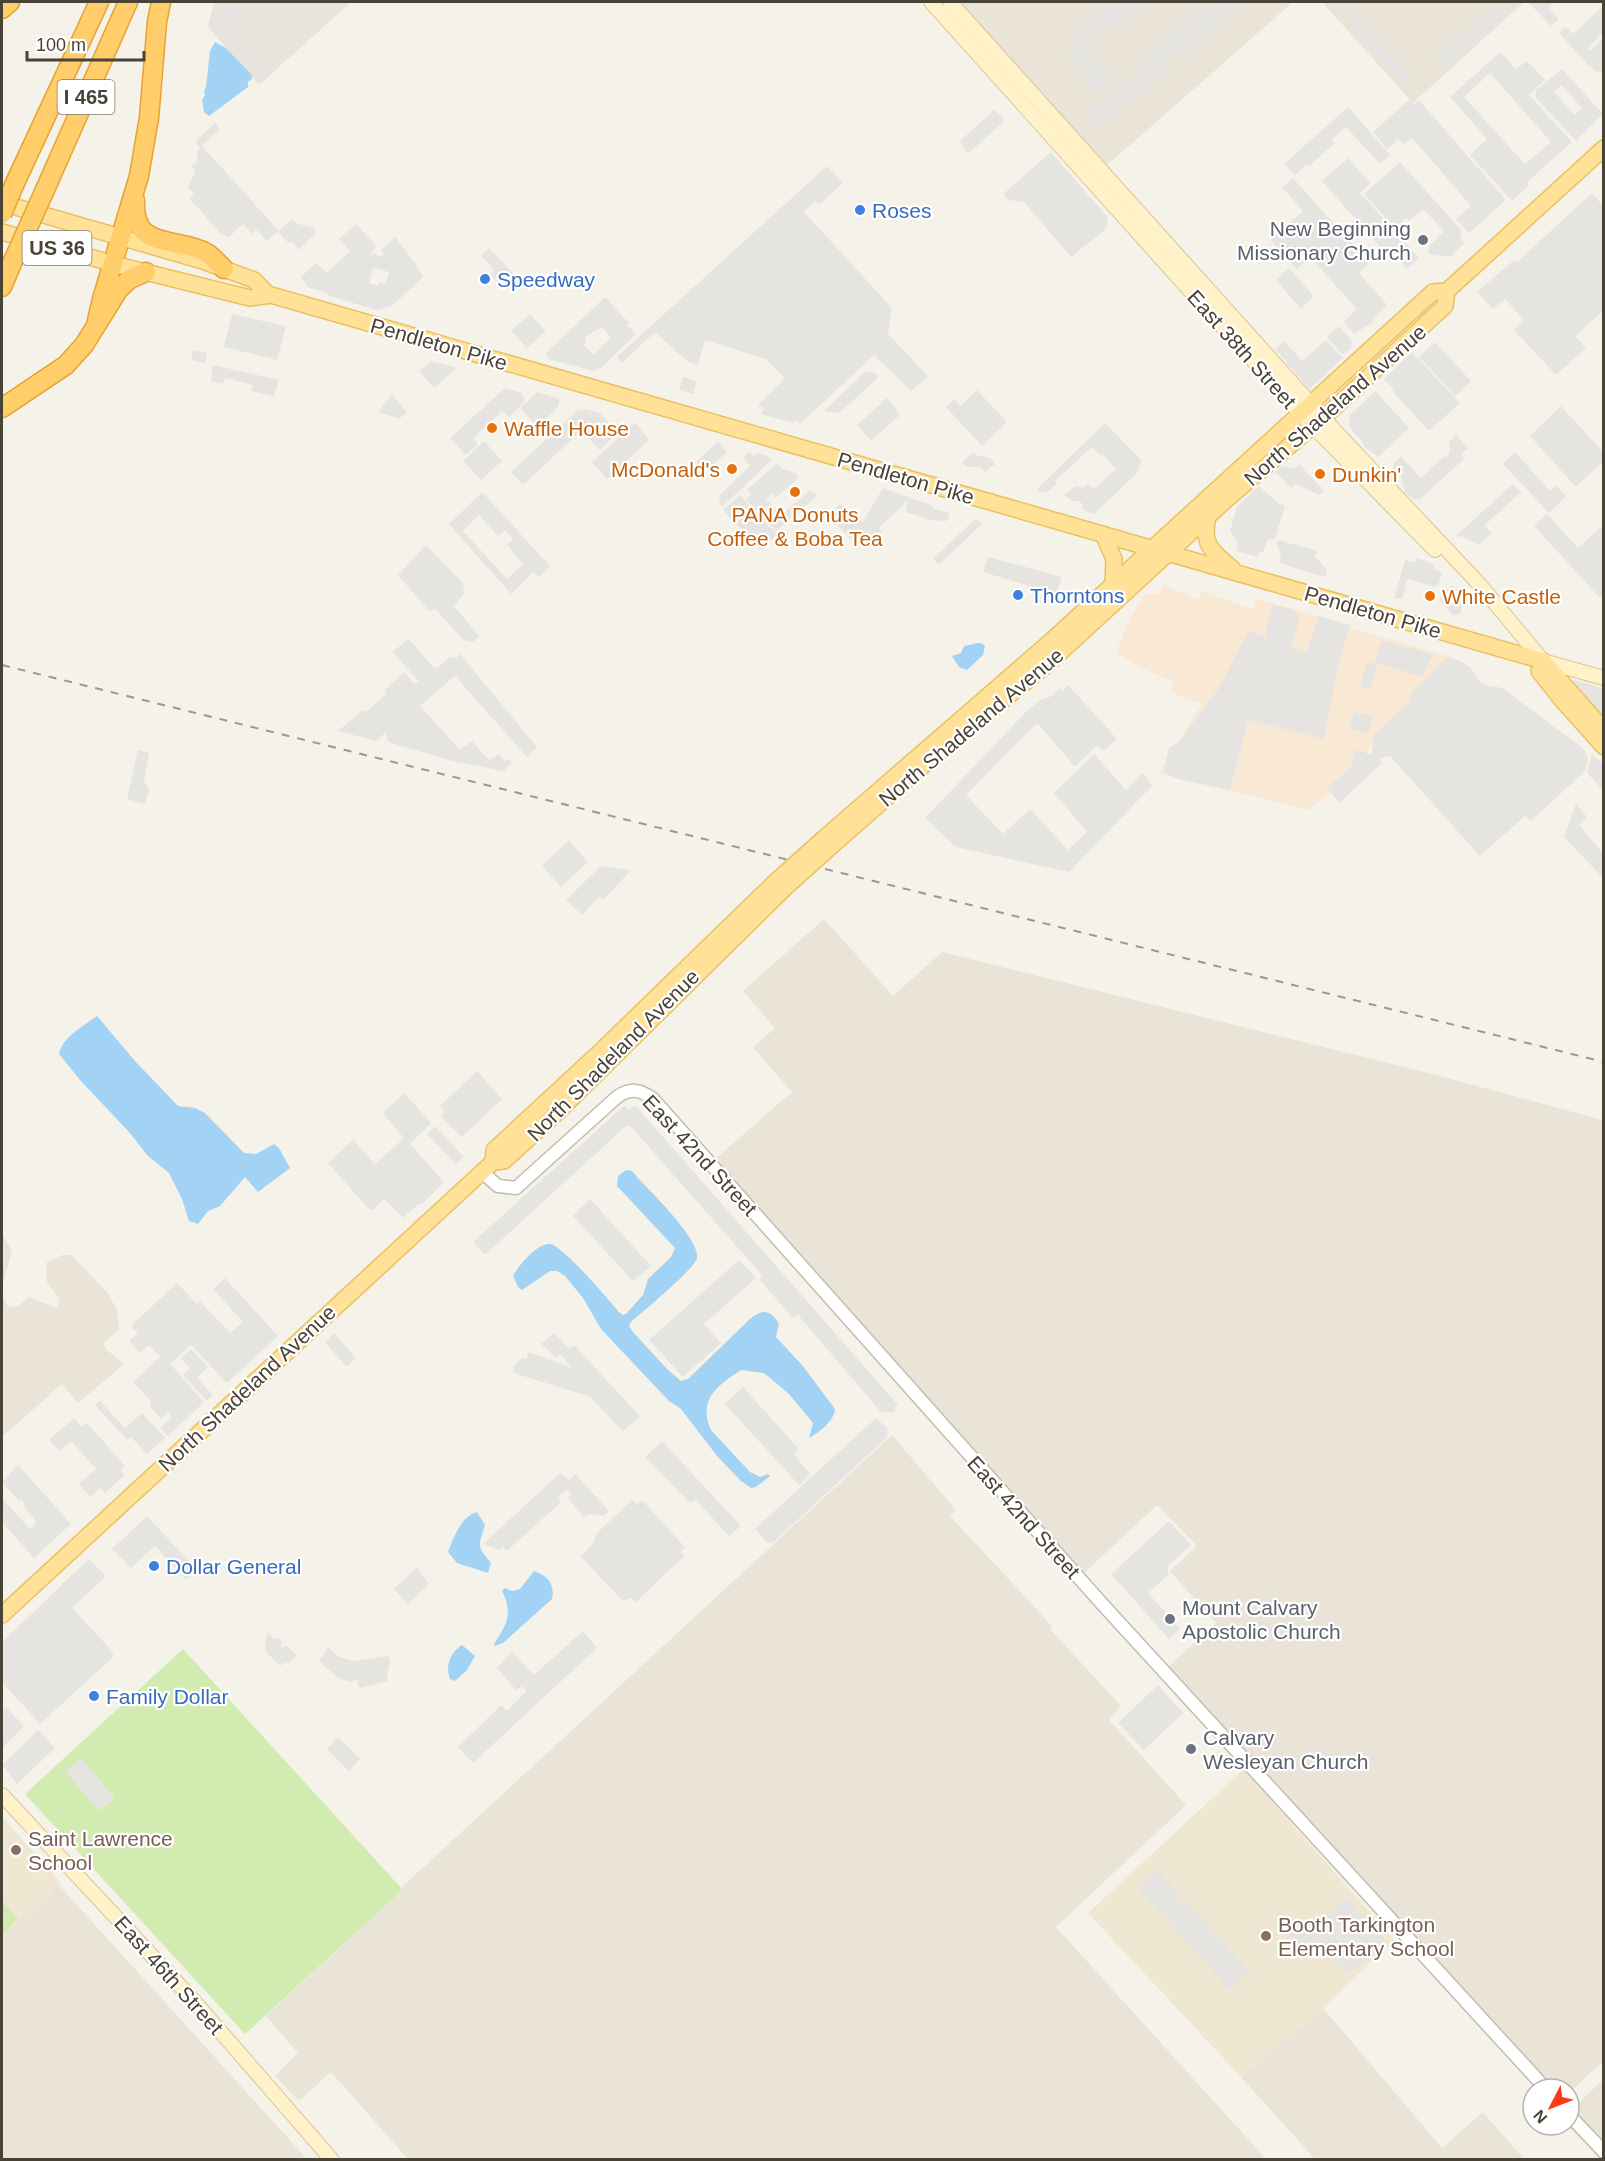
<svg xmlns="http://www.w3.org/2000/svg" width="1605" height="2161" font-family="Helvetica,sans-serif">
<rect width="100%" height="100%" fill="#f5f2e9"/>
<path fill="#e9e4d7" d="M960 2H1293L1106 166Z
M1322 2H1524L1413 103Z
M824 919 893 996 942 952 1440 1076 1603 1120V2061L1569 2093V2089H1552L1167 1668 1216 1623 1170 1571 1197 1546 1157 1505 1083 1574 714 1160 792 1092 753 1047 775 1028 743 991Z
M2 1233 12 1251 4 1280 2 1282Z
M62 1255H71L107 1292 116 1308 119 1329 103 1344 108 1351 124 1364 78 1403 62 1384 2 1437V1297L9 1307 18 1306 29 1297 57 1308 60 1299 47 1283 46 1263Z
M892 1435 956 1510 950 1516 1052 1626 1050 1629 1121 1706 1109 1720 1186 1805 1056 1927 1266 2159H408L331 2072 299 2101 275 2076 298 2053 266 2016 403 1890 402 1887Z
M57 1883 307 2159 2 2160V1935Z
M1323 2008 1442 2148 1483 2112 1524 2159H1315L1241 2077Z
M1603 2080V2143L1572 2109Z"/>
<path fill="#f8e8d4" d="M1164 585 1199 600 1202 591 1253 610 1257 599 1351 625V628L1450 657 1376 736 1358 767 1309 810 1159 773 1202 704 1170 692 1174 682 1139 667 1116 652 1131 617 1145 594 1160 593Z"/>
<path fill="#e8e3dd" d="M214 2H351L259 85 208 27Z"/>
<path fill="#efe7d2" d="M1244 1769 1394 1940 1323 2008 1241 2077 1088 1913Z
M2 1817 61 1883 2 1938Z"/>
<path fill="#d1ebb0" d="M183 1649 403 1890 245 2034 25 1794Z
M2 1901 18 1919 2 1935Z"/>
<path fill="#e6e4e1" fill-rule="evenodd" d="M226 2H253L235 26 220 11Z
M1111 2H1145L1116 28 1114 26 1112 28 1108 25 1086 46 1085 57 1088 60 1092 56 1114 79 1097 95 1080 76 1085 71 1080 67 1076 71 1072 66 1069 53 1075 34Z
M1204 2H1208L1206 3 1211 9 1216 4 1213 2H1242L1178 59 1174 54 1167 60 1171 65 1100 130 1085 113 1097 103 1102 108 1147 65 1144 60 1206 3Z
M1328 2H1343L1350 9 1342 17Z
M1498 2H1504L1511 10 1446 71 1435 58Z
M1528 2H1554L1548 8 1559 19 1551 26Z
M1603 6V32L1588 48 1591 50 1603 38V74L1600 71 1598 73 1587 64 1559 33 1566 27 1573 34Z
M1356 15 1413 79 1406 86 1348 23Z
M218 24 259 68 258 76 217 33Z
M1500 52 1516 69 1527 61 1545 80 1529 95 1572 142 1527 182 1529 185 1512 201 1470 155 1487 139 1450 97ZM1490 73 1551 142 1525 164 1464 97Z
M1562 69 1603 114 1576 141 1536 98V90ZM1561 85 1582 108 1575 115 1554 92Z
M1409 100 1414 105 1419 100 1506 200 1469 233 1456 219 1471 206 1412 138 1403 144 1398 139 1387 149 1373 132Z
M1348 107 1390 155 1380 164 1346 127 1332 139 1335 143 1309 166 1307 164 1295 175 1284 164Z
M994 110 1005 120 968 154 960 141Z
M215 123 220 129 202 146 279 231 292 219 298 224 312 227 317 232 299 250 293 243 286 241 278 232 267 241 257 230 252 234 243 224 229 237 222 235 190 199 194 194 188 188 195 170 191 166 197 161V150L200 147 195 142Z
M1051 152 1108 218 1106 229 1071 257 1024 202 1009 200 1003 194Z
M1348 158 1370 183 1360 193 1419 258 1407 269 1389 247 1384 251 1322 181Z
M1400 162 1462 231 1460 240 1465 242 1450 257 1429 254 1428 247 1444 231 1423 209 1409 221 1406 218 1395 228 1364 194Z
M827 166 843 183 819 205 815 201 804 212 892 308 888 334 928 376 911 391 874 355 800 424 796 420 793 423 761 414 764 408 757 406 785 378 766 359 705 340 698 365 688 362 655 332 622 363 617 357Z
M1293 178 1369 263 1359 273 1387 305 1373 319 1371 324 1354 333 1344 322 1357 309 1310 257 1297 269 1271 240 1303 211 1282 187Z
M1592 193 1603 206V311L1575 336 1586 348 1556 375 1514 330 1524 320 1505 299 1493 309 1477 292 1514 260 1517 262Z
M356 224 376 246 368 257 375 253 380 257 384 254 381 250 395 237 415 263 423 277 392 306 376 310 330 296 322 291 309 288 301 277 316 263 327 273 350 251 339 239ZM373 268 389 272 386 284 379 282 378 286 369 283Z
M489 248 519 279 512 285 503 288 490 274 494 270 481 255Z
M1289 268 1314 296 1301 309 1276 280Z
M605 297 629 323 627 325 636 334 602 367 593 371 549 359 546 353ZM602 327 611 338 593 355 583 344 586 342 585 337Z
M232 314 286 326 277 360 224 347Z
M530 314 546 331 527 348 511 331Z
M1339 326 1352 341 1351 349 1342 354 1327 337Z
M1326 340 1343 358 1309 389 1275 349 1284 341 1302 361Z
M1435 342 1471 381 1455 396 1419 357Z
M193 350 207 353 205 363 191 360Z
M1412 352 1460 403 1429 431 1393 392V388L1384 379Z
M431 361 457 368 434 388 419 371Z
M213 365 279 380 274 396 251 391 253 385 225 378 223 384 211 381Z
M865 372 875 373 878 378 839 413 824 411Z
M683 377 697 381 693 394 679 390Z
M505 388 522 393 525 401 509 417 502 411 473 438 478 444 466 455 450 438Z
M977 390 1007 422 982 446 946 407 954 399 961 406Z
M1375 391 1409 428 1378 457 1364 446 1362 441 1349 427 1350 415Z
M537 392 560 399 558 407 537 427 520 408Z
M392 395 407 412 399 419 378 412Z
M887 398 900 415 871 441 857 425Z
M1561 406 1603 452V461L1576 487 1530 436Z
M579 409 582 411 585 409 600 413 618 433 600 450 581 431 523 485 511 472Z
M635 423 649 440 607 479 592 462Z
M1105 423 1141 460 1138 472 1094 514 1082 509 1083 504 1078 501H1072L1064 495 1076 486 1083 488 1088 484 1094 489 1116 469 1103 454 1100 455 1092 447 1057 479 1056 485 1047 492 1037 491 1038 488Z
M1456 435 1468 448 1461 454 1464 459 1419 500 1413 499 1405 492 1401 476 1394 470 1393 464 1401 456 1421 478 1444 456 1446 458 1450 452 1449 443Z
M484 441 502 461 481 480 463 461Z
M718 441 727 452 705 472 696 462Z
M748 452 754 456 756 453 768 456 771 460 722 507 719 503 720 495 750 466 743 458Z
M974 452 978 456 990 458 995 464 985 472 980 467H967L962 462Z
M1515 452 1550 491 1557 486 1566 496 1549 513 1503 464Z
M777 463 782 469 796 473 798 478 776 498 772 494 766 499 781 515 809 491 818 495 776 531 746 499 751 495 747 490Z
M1299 464 1324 491 1319 495 1296 484 1291 488 1275 472 1282 466 1295 469Z
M1513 484 1521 492 1485 525 1492 533 1478 545 1464 537 1456 536Z
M1259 486 1279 504 1285 506 1275 539H1268L1263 552H1260L1258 557 1236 551 1238 544 1230 531 1237 507Z
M883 488 933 506V509L950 513 947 521 931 520 906 512 908 500 879 528 882 533 866 547 864 544 859 548 828 515 840 504 851 511 850 514 863 522Z
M482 492 550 566 539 577 533 572 511 594 449 524ZM479 515 498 536 505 530 513 539 507 545 523 564 507 579 463 531Z
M740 495 777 534 761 550 723 510Z
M1547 514 1578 548 1603 525 1604 595 1600 598 1534 526Z
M975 519 983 523 939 565 933 559Z
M1278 540 1317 551 1315 556 1327 570 1325 577 1279 563 1281 555 1277 545Z
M426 545 463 583 464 593 454 606 479 636 473 642 463 640 435 608 430 612 398 575Z
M988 557 1062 577 1056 594 983 572Z
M1417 558 1433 564 1436 570 1442 572 1439 583 1435 587 1407 579 1403 597 1394 599 1405 560 1415 563Z
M1452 585 1464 598 1460 614 1453 615 1440 601 1442 594Z
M1272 604 1294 610 1300 618 1291 647 1306 653 1319 616 1350 625 1338 665 1324 739 1248 720 1230 790 1178 779 1163 773 1169 748 1179 742 1219 688 1248 631 1265 637Z
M409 639 434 668H437L451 656 454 659 460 654 537 747 527 757 455 676 420 706 460 750 472 741 489 760 498 754 505 761 509 759 512 762 504 771 449 760 388 742 386 732 376 741 338 731 363 710 366 712 387 693 385 690 404 672 414 684 419 681 392 652Z
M1381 641 1433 654 1422 677 1375 662Z
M1447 657 1459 660 1471 668 1482 684 1502 688 1585 750 1588 760 1585 771 1531 821 1525 816 1480 856 1390 756 1380 758 1381 764 1339 803 1327 788 1351 767 1355 749 1372 755 1373 735 1410 701 1412 692Z
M1367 661 1377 666 1370 690 1360 686Z
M1575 680 1603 688V720L1573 687Z
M1068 685 1117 739 1104 751 1097 745 1075 767 1039 725H1035L966 795 1003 834 1030 809 1068 850 1087 832 1054 793 1094 754 1126 790 1143 773 1152 786 1069 872 956 847 925 818 1027 711 1040 700 1052 696 1060 688 1063 691Z
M1354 712 1373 715 1368 734 1349 729Z
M138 750 148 752 149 755 144 780 149 790 145 804 127 799Z
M1592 754 1603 764V790L1587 773Z
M1576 804 1587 817 1579 825 1603 853V872L1600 875 1564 837Z
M569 840 588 862 561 887 542 866Z
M601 866 631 870 603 900 599 897 582 915 566 900Z
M477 1071 502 1099 462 1137 441 1117 445 1112 440 1106Z
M404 1093 431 1123 410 1144 444 1182 423 1203 417 1205 403 1218 384 1199 372 1210 369 1209 328 1163 353 1140 375 1164 404 1138 383 1113Z
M635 1105 898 1405 894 1409 897 1412H881L798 1315 793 1318 759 1279 762 1275 632 1128 627 1125 485 1255 473 1242 624 1106 629 1110Z
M435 1126 464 1157 456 1164 427 1134Z
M590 1199 651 1266 633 1281 573 1216Z
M739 1260 756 1278 704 1324 721 1343 683 1377 649 1340Z
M225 1278 278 1336 227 1383 191 1345 170 1364 204 1402 168 1436 160 1428 172 1417 168 1412 161 1419 149 1405 152 1402 133 1382 160 1357 149 1345 140 1353 129 1341 138 1333 131 1326 177 1283 197 1304 200 1301 230 1333 243 1322 213 1289Z
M334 1333 356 1358 347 1367 325 1343Z
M554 1333 570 1349 574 1345 640 1416 623 1431 590 1397 514 1373V1366L522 1358 526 1359 529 1352 572 1368 561 1355 556 1358 541 1344Z
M191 1349 208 1367 197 1378 213 1395 207 1401 183 1375 190 1368 181 1358Z
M743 1387 798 1448 794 1454 810 1474 799 1485 725 1404Z
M100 1401 125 1428 142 1413 165 1438 147 1454 131 1437 127 1440 95 1405Z
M74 1418 82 1427 87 1423 125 1466 121 1470 125 1475 105 1493 101 1488 90 1497 79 1484 96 1469 71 1441 59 1451 49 1440Z
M876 1418 888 1429 886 1438 774 1542 767 1543 755 1529Z
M662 1441 741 1526 729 1536 696 1500 690 1503 645 1457Z
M18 1465 71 1524 34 1558 2 1522V1498L30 1529 37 1522 23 1506 25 1503 21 1499 19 1501 2 1482Z
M560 1473 569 1480 575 1474 609 1511 603 1516 590 1514 584 1517 568 1498 572 1494 567 1490 558 1497 561 1502 507 1551 503 1547 500 1550 483 1544Z
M632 1500 637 1504 642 1500 685 1547 681 1552 684 1556 636 1602 630 1598 623 1601 581 1557 594 1542 596 1534Z
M147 1516 197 1570 186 1580 155 1546 131 1568 112 1549Z
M1169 1521 1191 1545 1167 1567 1169 1574 1148 1593 1180 1629 1169 1639 1111 1574Z
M89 1559 106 1576 72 1608 113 1652V1657L40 1724 2 1682V1642Z
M417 1567 429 1584 408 1604 394 1589Z
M583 1631 597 1648 473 1763 458 1747 501 1705 507 1711 526 1692 523 1686 516 1690 497 1668 512 1652 534 1675Z
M267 1632 275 1640 278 1637 283 1643 280 1646 283 1648 286 1645 297 1656 288 1664 285 1662 280 1666 265 1651Z
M328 1647 339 1657 354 1661 388 1656 390 1663 387 1675 388 1681 360 1688 357 1680 350 1682 338 1678 319 1661Z
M1158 1685 1183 1713 1144 1750 1118 1723Z
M6 1707 24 1726 2 1748V1711Z
M38 1730 55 1748 17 1784 2 1765Z
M338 1737 360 1759 349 1771 327 1749Z
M81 1758 115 1798 99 1811 65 1771Z
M1157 1869 1182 1897 1177 1903 1186 1901 1250 1971 1229 1990 1166 1919 1168 1911 1162 1916 1137 1889Z
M1346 1898 1386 1941 1348 1975 1316 1939 1301 1953 1276 1926 1282 1921 1293 1932 1298 1934 1309 1931Z"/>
<path fill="#a3d3f4" d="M215 42 226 48 252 75V79L248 82V87L209 116 204 112 202 100 205 95 204 92 206 87 210 51Z
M978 643H981L985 646 983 655 967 670 959 667 952 656 961 653 964 646Z
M97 1016 135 1061 178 1106 195 1108 205 1113 244 1153 256 1154 274 1144 279 1148 290 1168 258 1192 245 1177 220 1206 208 1211 198 1224 189 1221 182 1199 169 1173 148 1156 129 1132 80 1080 59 1054C62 1037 84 1026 97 1016Z
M626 1170 632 1171 637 1177C650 1191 701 1240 697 1258 694 1270 642 1312 631 1322L629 1326 633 1332 667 1369 681 1381 688 1379 750 1319C763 1309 770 1309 779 1324L776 1337 802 1365 835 1409C835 1420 818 1434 809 1438L813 1423 789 1394 764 1373 741 1370C718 1385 697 1400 711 1430L750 1472 760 1477 768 1474 770 1476 756 1487 751 1488 740 1480 717 1456 681 1409 669 1401 601 1329 583 1298 565 1276 557 1271H550L522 1290 518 1287 513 1276C518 1266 537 1243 550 1244 562 1245 609 1300 619 1312L623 1315 626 1314 643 1295 648 1279 671 1257 675 1248 617 1186 618 1176Z
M477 1512 485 1525C478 1546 477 1546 491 1563L488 1573 457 1563 448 1552C453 1539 461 1516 477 1512Z
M534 1571C548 1576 555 1584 552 1599L503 1643 494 1646C495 1640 498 1639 501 1633 510 1618 510 1607 502 1591L505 1588 512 1591 520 1589Z
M462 1645 475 1656 467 1670 455 1681 450 1679C445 1665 450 1653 462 1645Z"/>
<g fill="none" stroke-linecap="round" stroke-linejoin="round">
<g stroke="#c4bcae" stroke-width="15">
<path id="tertiary" d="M482 1172 498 1186 516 1188 617 1097C630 1088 640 1089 653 1099L1104 1606 1546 2089
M1569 2115 1604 2152"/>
</g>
<g stroke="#d7c697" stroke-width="16">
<path id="secondary" d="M931 2 1301 414 1435 550
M950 2 1336 432 1480 585 1543 661 1604 678
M2 1795 194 2001 332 2160"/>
</g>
<g stroke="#eac162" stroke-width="18">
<path id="primary" d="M2 203 203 261 254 280 269 295
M2 232 125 267 250 298 271 295 1543 661 1604 730
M1208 517C1201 546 1213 552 1233 569
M1103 534 1114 559 1113 584
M1539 671 1561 699 1604 747
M823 839 1051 641 1433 292 1447 291 1604 148
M835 843 925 764 1049 663 1226 500 1333 409 1445 306 1447 291
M493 1162 504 1161 561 1109 786 887
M2 1615 482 1172 493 1162 494 1150 603 1049 773 884"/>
</g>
<g stroke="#e5a333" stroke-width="21">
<path id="motorway" d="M2 9 10 2
M15 183 99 2
M44 192 128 2
M135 200C132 252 178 236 207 253 213 257 219 264 224 269
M2 287 13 261
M96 325 102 299 139 176 149 118 157 22 161 2
M2 408 66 365 84 345 119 289 130 279 146 272"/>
</g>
<use href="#tertiary" stroke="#fff" stroke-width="12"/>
<use href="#secondary" stroke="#fff2c9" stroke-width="14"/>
<use href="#primary" stroke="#ffe298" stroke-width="15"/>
<use href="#motorway" stroke="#ffcd6a" stroke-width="18"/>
<path stroke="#989898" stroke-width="2" stroke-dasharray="8 8" stroke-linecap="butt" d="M2 665 1604 1062"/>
<g stroke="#eac162" stroke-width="18" stroke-linecap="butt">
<path id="primary-bridge" d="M773 884 823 839
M786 887 835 843"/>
</g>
<g stroke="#e5a333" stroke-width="21" stroke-linecap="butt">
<path id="motorway-bridge" d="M2 214 15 183
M13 261 44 192"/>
</g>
<use href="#primary-bridge" stroke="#ffe298" stroke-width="15"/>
<use href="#motorway-bridge" stroke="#ffcd6a" stroke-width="18"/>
</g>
<g fill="#3f7fe0" stroke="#fff" stroke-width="2">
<circle cx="860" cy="210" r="6"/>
<circle cx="485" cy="279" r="6"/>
<circle cx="1018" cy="595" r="6"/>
<circle cx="154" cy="1566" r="6"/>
<circle cx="94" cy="1696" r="6"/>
</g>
<g fill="#6b7280" stroke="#fff" stroke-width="2">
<circle cx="1423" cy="240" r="6"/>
<circle cx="1170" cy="1619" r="6"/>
<circle cx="1191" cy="1749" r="6"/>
</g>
<g fill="#e8710a" stroke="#fff" stroke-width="2">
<circle cx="492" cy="428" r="6"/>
<circle cx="732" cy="469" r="6"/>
<circle cx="1320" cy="474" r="6"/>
<circle cx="795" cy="492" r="6"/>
<circle cx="1430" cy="596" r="6"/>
</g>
<g fill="#8d6e63" stroke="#fff" stroke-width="2">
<circle cx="16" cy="1850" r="6"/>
<circle cx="1266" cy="1936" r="6"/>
</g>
<g text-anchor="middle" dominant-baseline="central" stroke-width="4.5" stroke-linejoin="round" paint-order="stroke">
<g fill="#fff" stroke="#807b73" stroke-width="1.5">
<rect x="57.5" y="80" width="57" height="34" rx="4.5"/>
<rect x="22.5" y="231" width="69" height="34" rx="4.5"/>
</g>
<g font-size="20" font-weight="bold" fill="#494237">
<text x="86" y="97">I 465</text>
<text x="57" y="248">US 36</text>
</g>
<g font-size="21" fill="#366cbe" stroke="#fff" text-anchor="start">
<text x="872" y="210">Roses</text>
<text x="497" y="279">Speedway</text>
<text x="1030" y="595">Thorntons</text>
<text x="166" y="1566">Dollar General</text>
<text x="106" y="1696">Family Dollar</text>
</g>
<g font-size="21" fill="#5b616d" stroke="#fff" text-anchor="start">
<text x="1411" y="228" text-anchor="end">New Beginning<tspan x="1411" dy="24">Missionary Church</tspan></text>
<text x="1182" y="1607">Mount Calvary<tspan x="1182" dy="24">Apostolic Church</tspan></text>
<text x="1203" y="1737">Calvary<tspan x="1203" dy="24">Wesleyan Church</tspan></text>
</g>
<g font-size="21" fill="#494237" stroke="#fff">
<text transform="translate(439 344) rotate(16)">Pendleton Pike</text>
<text transform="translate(1242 349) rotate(48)">East 38th Street</text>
<text transform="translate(1335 405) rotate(-41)">North Shadeland Avenue</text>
<text transform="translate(906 478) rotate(16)">Pendleton Pike</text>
<text transform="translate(1373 612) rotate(16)">Pendleton Pike</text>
<text transform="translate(971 727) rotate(-40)">North Shadeland Avenue</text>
<text transform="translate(613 1055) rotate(-45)">North Shadeland Avenue</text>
<text transform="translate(700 1155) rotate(47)">East 42nd Street</text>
<text transform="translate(247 1388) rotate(-43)">North Shadeland Avenue</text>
<text transform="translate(1024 1517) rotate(48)">East 42nd Street</text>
<text transform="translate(169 1975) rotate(48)">East 46th Street</text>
</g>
<g font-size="21" fill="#c56008" stroke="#fff" text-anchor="start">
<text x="504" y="428">Waffle House</text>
<text x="720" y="469" text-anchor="end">McDonald's</text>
<text x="1332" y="474">Dunkin'</text>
<text x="795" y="514" text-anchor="middle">PANA Donuts<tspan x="795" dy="24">Coffee &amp; Boba Tea</tspan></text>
<text x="1442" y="596">White Castle</text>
</g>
<g font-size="21" fill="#785e54" stroke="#fff" text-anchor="start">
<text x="28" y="1838">Saint Lawrence<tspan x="28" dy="24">School</tspan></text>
<text x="1278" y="1924">Booth Tarkington<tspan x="1278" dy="24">Elementary School</tspan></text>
</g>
</g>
<rect width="1605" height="2161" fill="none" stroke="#494237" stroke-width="6"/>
<g transform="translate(1551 2107) rotate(228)"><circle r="28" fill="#ffffff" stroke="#b6b3af" stroke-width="1.5"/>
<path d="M0-4.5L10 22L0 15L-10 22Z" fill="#ff3916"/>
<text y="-9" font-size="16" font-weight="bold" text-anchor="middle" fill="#494237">N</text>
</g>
<path d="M27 51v9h117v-9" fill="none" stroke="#494237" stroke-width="3"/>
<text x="36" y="51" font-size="18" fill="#494237" stroke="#ffffff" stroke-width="4.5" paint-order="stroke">100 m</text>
</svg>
